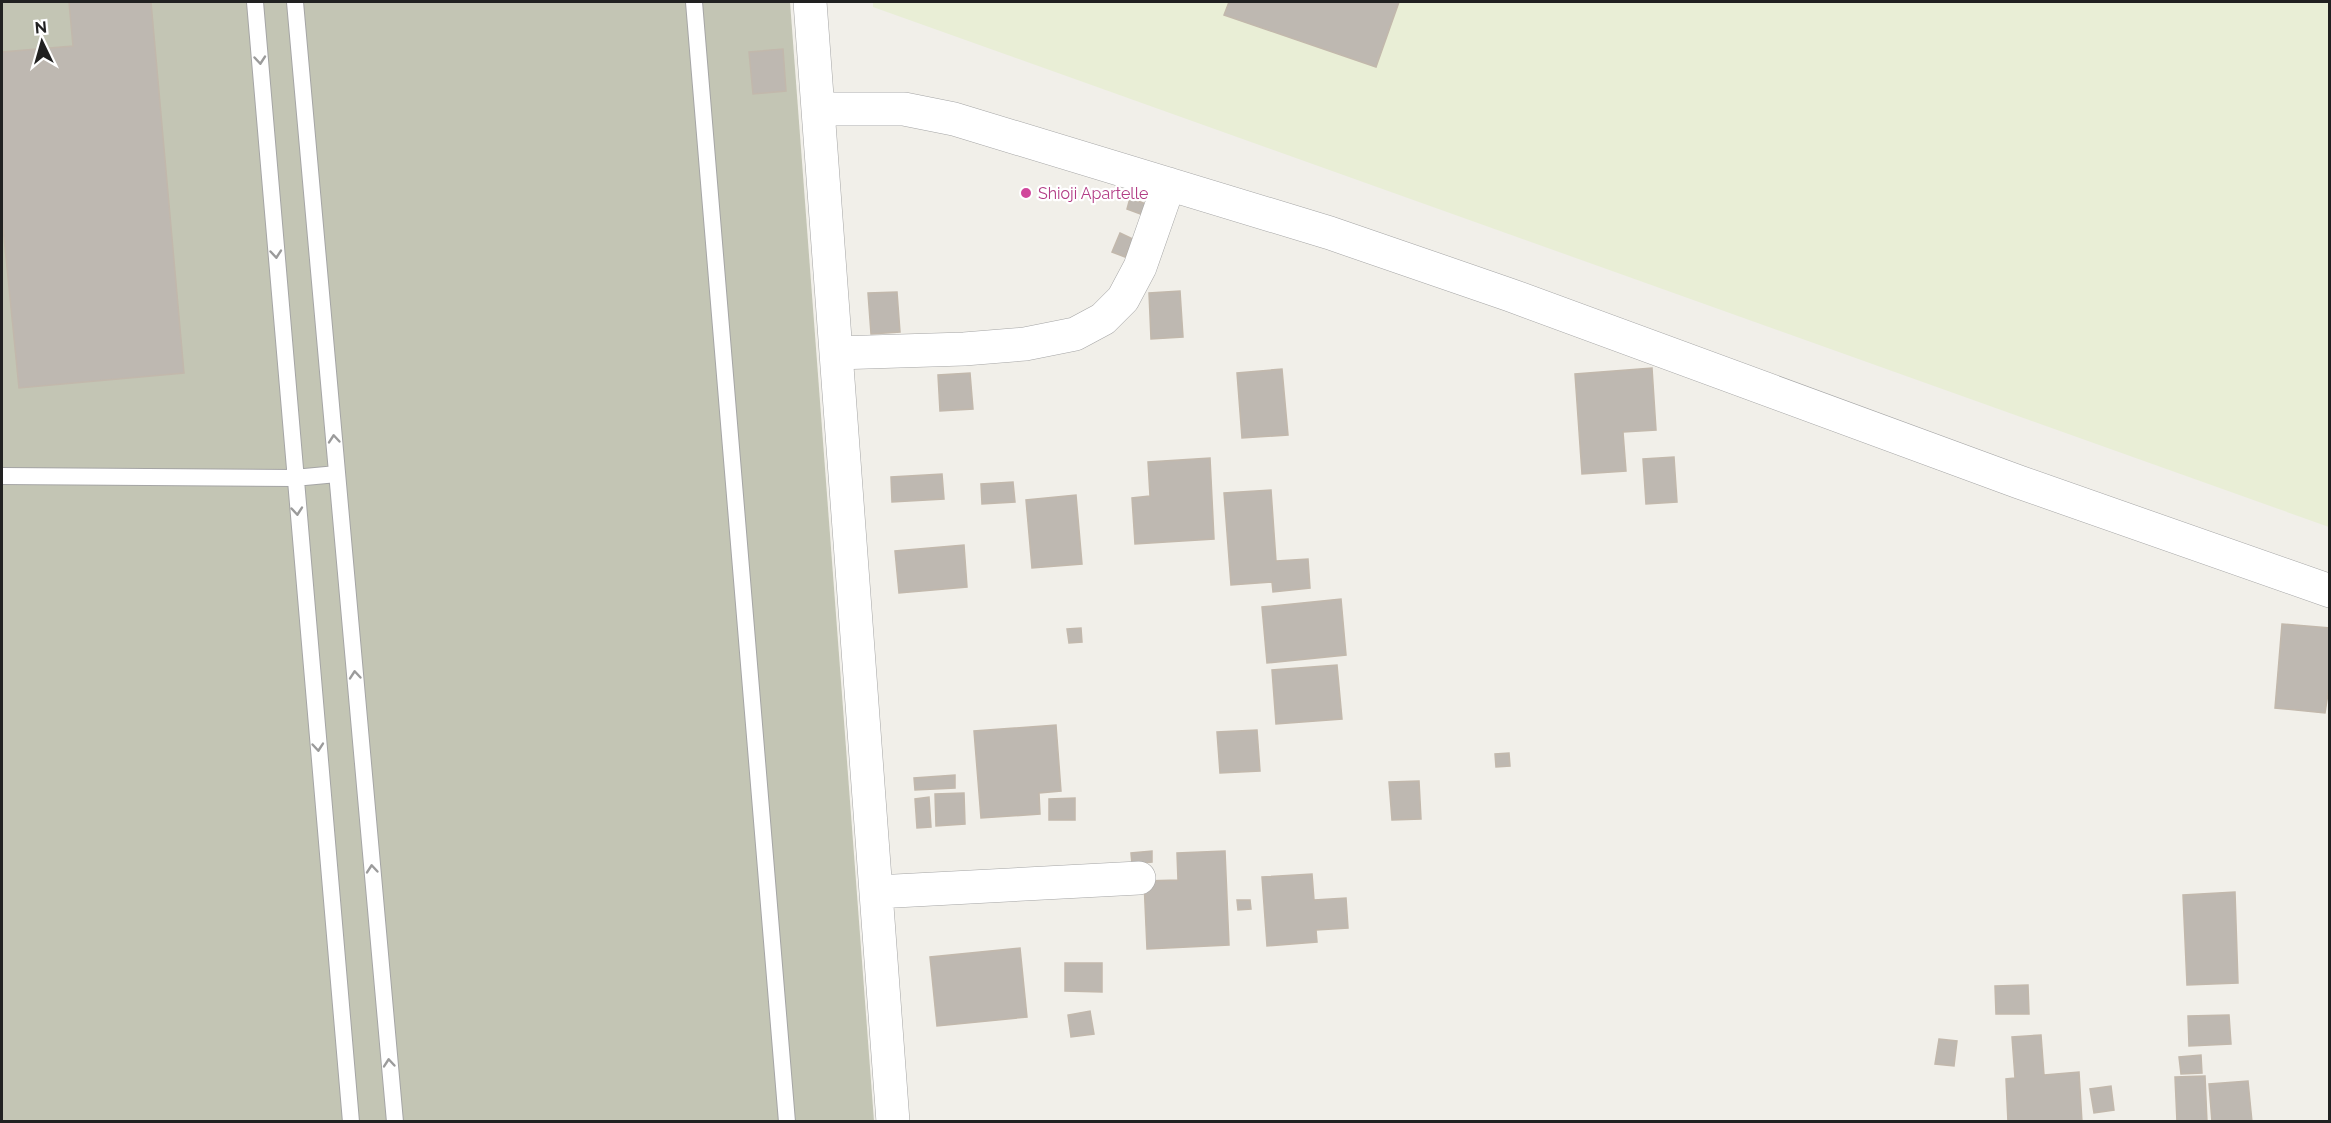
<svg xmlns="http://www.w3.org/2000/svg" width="2331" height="1123" font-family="Raleway,sans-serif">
<rect width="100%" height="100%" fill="#f1efe9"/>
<path fill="#c3c5b4" d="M2 2H790L874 1121 2 1122Z"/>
<path fill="#e9eed6" d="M873 2H2329V527L873 7Z"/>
<path fill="#beb8b1" stroke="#c2b8ac" stroke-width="1.5" d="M69 2H151L184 373 19 388 2 217V52L73 46Z
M1229 2H1399L1376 67 1224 15Z
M783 49 786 91 753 94 749 52Z
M1130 198 1151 206 1146 216 1127 209Z
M1120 233 1133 239 1125 257 1112 252Z
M1180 291 1183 337 1151 339 1149 293Z
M897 292 900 332 871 334 868 293Z
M1652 368 1656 430 1623 432 1626 471 1582 474 1575 374Z
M1282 369 1288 435 1242 438 1237 373Z
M970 373 973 409 940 411 938 375Z
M1674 457 1677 502 1646 504 1643 459Z
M1210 458 1214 539 1135 544 1132 498 1150 496 1148 462Z
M942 474 944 499 892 502 891 477Z
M1013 482 1015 502 982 504 981 484Z
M1271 490 1276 561 1308 559 1310 588 1273 592 1272 582 1231 585 1224 493Z
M1076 495 1082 564 1032 568 1026 500Z
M964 545 967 587 899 593 895 551Z
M1341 599 1346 655 1267 663 1262 607Z
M2282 624 2330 628V681L2325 713 2275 708Z
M1081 628 1082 642 1069 643 1067 629Z
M1337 665 1342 719 1276 724 1272 670Z
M1056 725 1061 791 1039 793 1040 814 981 818 974 731Z
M1257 730 1260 771 1220 773 1217 732Z
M1509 753 1510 766 1496 767 1495 754Z
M955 775V788L915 790 914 778Z
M1419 781 1421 819 1392 820 1389 782Z
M964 793 965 824 936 826 935 794Z
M929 797 931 827 917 828 915 799Z
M1075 798V820H1049V799Z
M1152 851V862L1132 864 1131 853Z
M1225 851 1229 945 1147 949 1144 881 1178 880 1177 853Z
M1312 874 1314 900 1346 898 1348 928 1316 930 1317 942 1267 946 1262 877Z
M2235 892 2238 983 2187 985 2183 895Z
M1237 900H1250L1251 909 1238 910Z
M1020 948 1027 1017 937 1026 930 957Z
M1065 963H1102V992L1065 991Z
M2028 985 2029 1014H1996L1995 986Z
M1090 1011 1094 1034 1071 1037 1068 1015Z
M2229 1015 2231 1044 2189 1046 2188 1016Z
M2041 1035 2044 1075 2079 1072 2082 1122H2008L2006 1079 2015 1078 2012 1037Z
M1939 1039 1957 1041 1954 1066 1935 1064Z
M2201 1055 2202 1073 2181 1074 2179 1057Z
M2205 1076 2207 1122H2177L2175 1077Z
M2248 1081 2252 1122H2212L2209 1084Z
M2111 1086 2114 1110 2094 1113 2090 1089Z"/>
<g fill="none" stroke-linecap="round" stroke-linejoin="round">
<g stroke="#a5a5a5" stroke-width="18">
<path id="service" d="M255 2 351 1122
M295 2 395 1122
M694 2 787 1122
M2 476 294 478 337 474"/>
</g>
<g stroke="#a5a5a5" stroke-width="34">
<path id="minor" d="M810 2 893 1122
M818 109H904L954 119 1330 233 1510 295 2019 482 2330 591
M836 353 964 349 1025 344 1075 334 1103 319 1123 299 1140 267 1169 184
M876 892 1139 878"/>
</g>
<use href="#service" stroke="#fff" stroke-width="16"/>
<use href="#minor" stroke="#fff" stroke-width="33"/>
</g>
<defs><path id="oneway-chevron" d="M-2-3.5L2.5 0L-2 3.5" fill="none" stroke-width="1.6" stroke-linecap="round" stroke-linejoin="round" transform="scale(1.5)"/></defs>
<g stroke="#9b9b9b">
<use href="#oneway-chevron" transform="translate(260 60) rotate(85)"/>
<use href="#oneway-chevron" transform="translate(276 254) rotate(85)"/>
<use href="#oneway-chevron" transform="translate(334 439) rotate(-95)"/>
<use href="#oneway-chevron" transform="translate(297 511) rotate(85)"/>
<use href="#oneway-chevron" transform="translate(355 675) rotate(-95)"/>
<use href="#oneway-chevron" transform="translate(318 747) rotate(85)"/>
<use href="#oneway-chevron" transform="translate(372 869) rotate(-95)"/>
<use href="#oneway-chevron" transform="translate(389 1063) rotate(-95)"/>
</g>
<circle fill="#d1479c" stroke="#fff" stroke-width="2" cx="1026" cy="193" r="6"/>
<g text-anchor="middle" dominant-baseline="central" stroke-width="4.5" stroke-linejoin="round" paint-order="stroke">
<g font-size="16" fill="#b23c85" stroke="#fff" text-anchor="start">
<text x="1038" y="193">Shioji Apartelle</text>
</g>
</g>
<rect width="2331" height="1123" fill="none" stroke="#212121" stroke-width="6"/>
<g transform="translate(42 42) rotate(355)" stroke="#ffffff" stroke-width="4.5" paint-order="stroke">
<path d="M0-4.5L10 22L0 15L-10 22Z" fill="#212121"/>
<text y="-9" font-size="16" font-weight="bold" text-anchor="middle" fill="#212121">N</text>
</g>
</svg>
